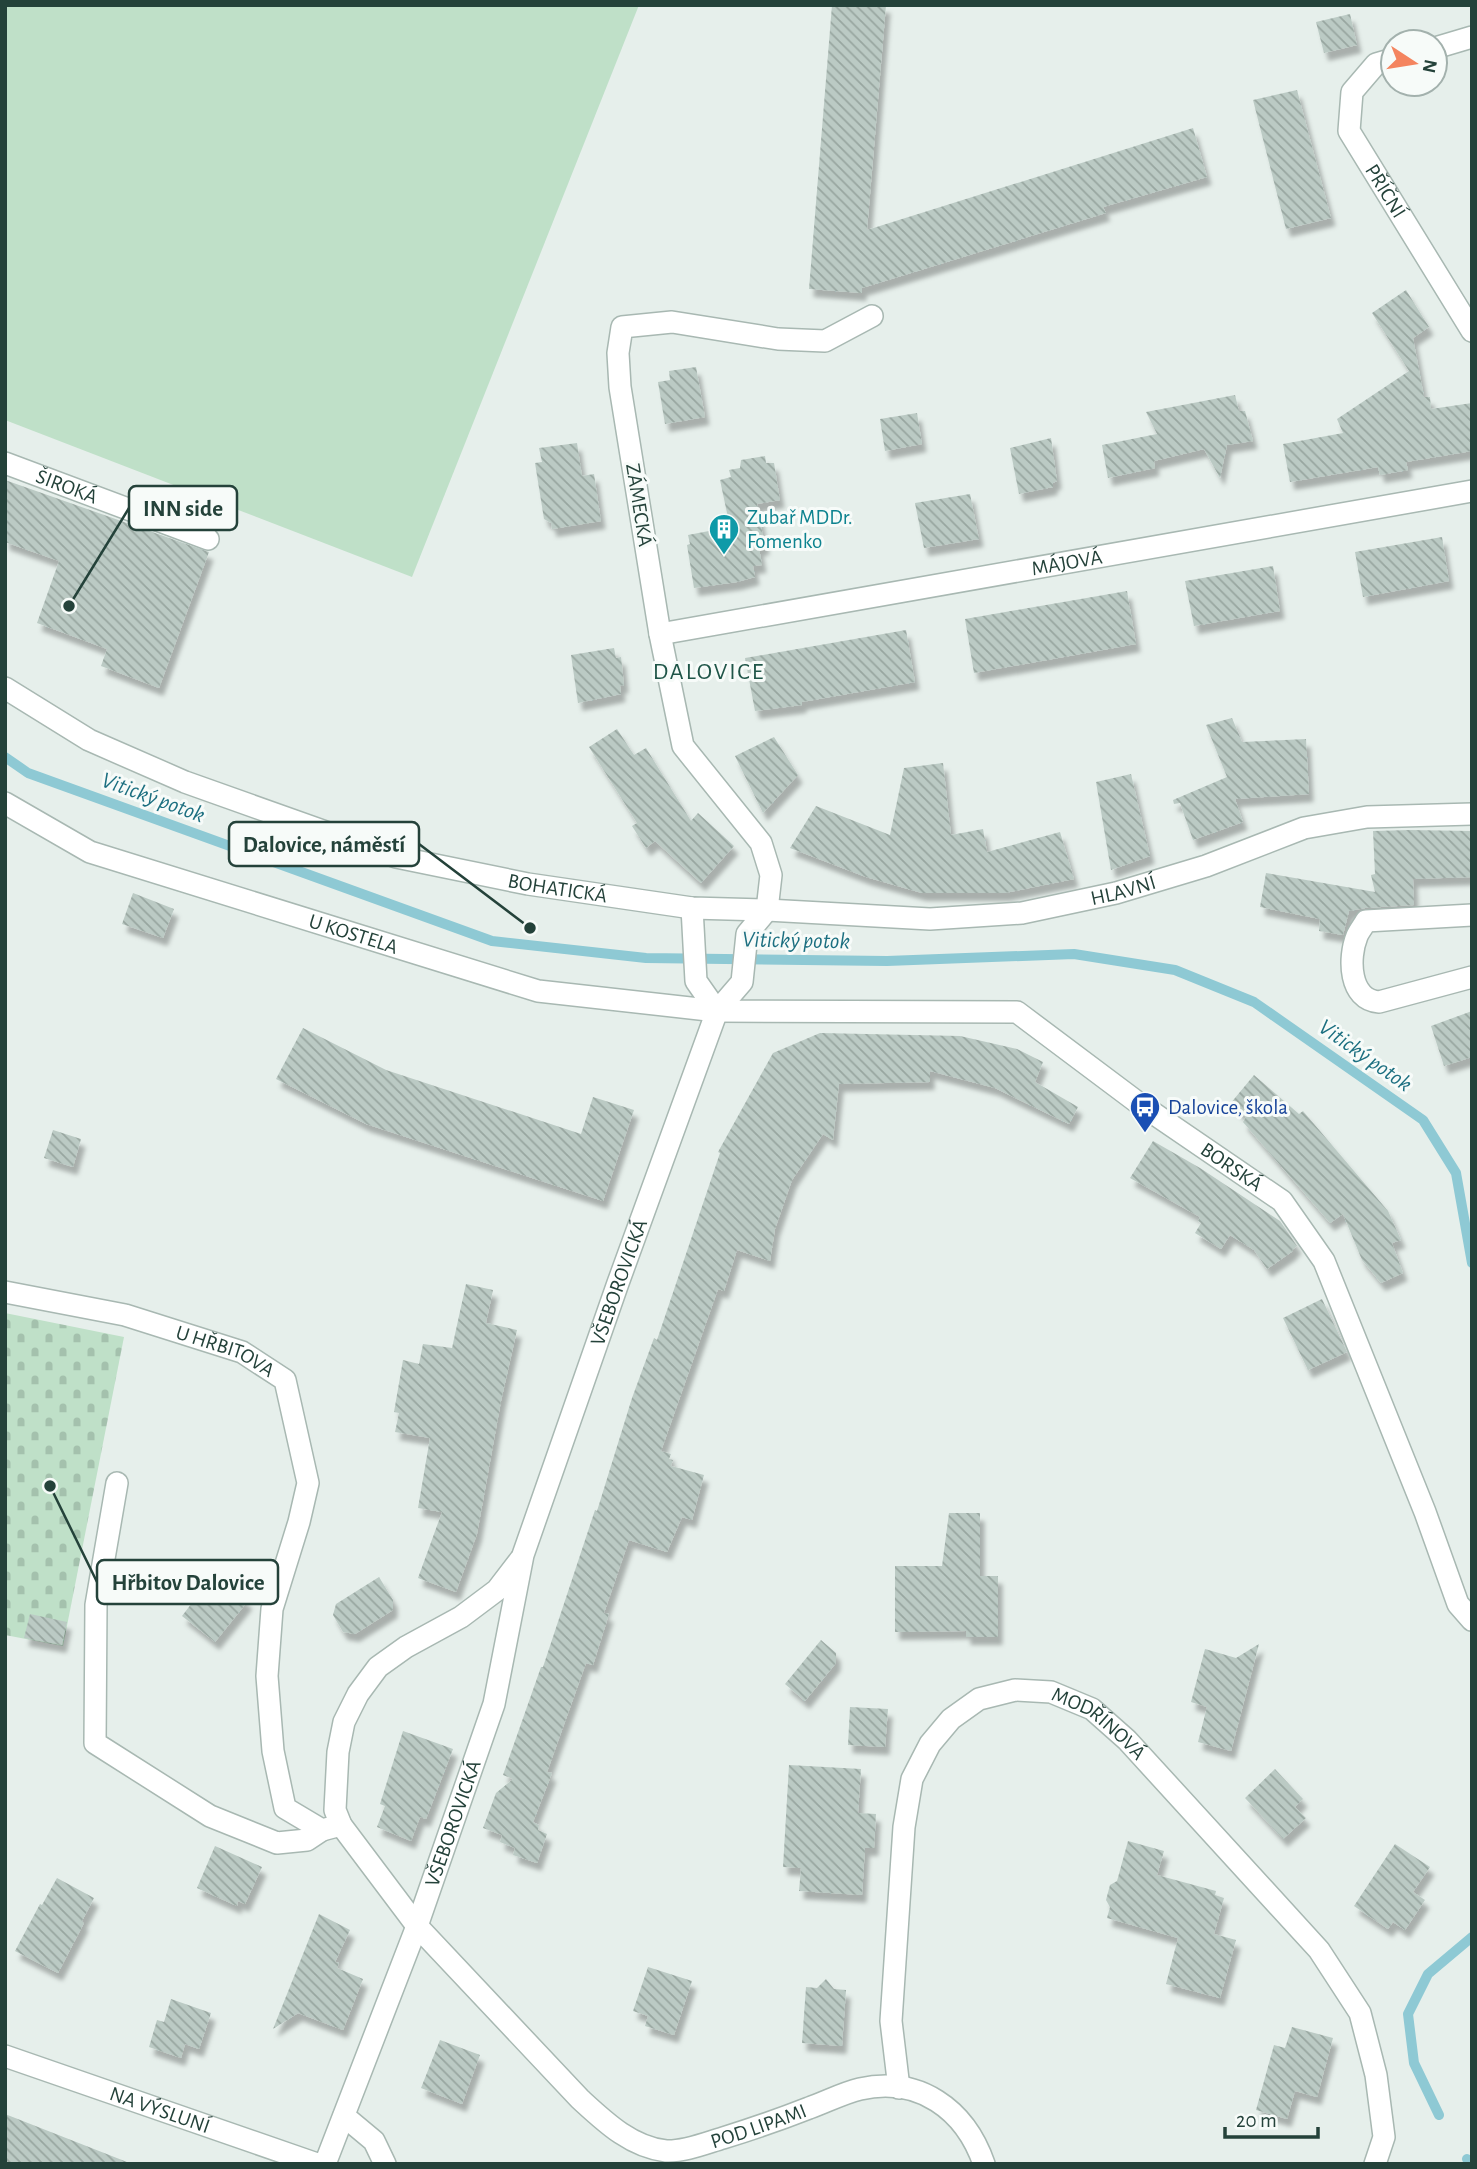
<svg xmlns="http://www.w3.org/2000/svg" width="1477" height="2169" font-family="'Alegreya Sans',sans-serif">
<defs>
<pattern id="cemetery-stones" width="16" height="16" patternUnits="userSpaceOnUse" patternTransform="scale(1.75)"><rect width="16" height="16" fill="#bfe0c8"/><path d="M2 7V4a2 2 0 0 1 4 0v3zM10 15v-3a2 2 0 0 1 4 0v3z" fill="#a4c1ad"/></pattern>
<pattern id="building-back-hatch" width="6" height="6" patternUnits="userSpaceOnUse" patternTransform="scale(1.75)"><rect width="6" height="6" fill="#bbcac4"/><path d="M-1 5l2 2M0 0l6 6M5-1l2 2" fill="none" stroke="#98a6a0"/></pattern>
<filter id="shadow"><feDropShadow dx="4.5" dy="8" stdDeviation="2" flood-color="#0004"/></filter>
</defs>
<rect width="100%" height="100%" fill="#e6efeb"/>
<path fill="url(#cemetery-stones)" d="M5 1313 124 1337 63 1646 5 1635Z"/>
<path fill="#bfe0c8" d="M5 5H639L412 577 5 420Z"/>
<g fill="none" stroke-linecap="round" stroke-linejoin="round">
<path stroke="#8ec9d4" stroke-width="10" d="M5 757 28 773 492 941 646 958 887 961 1074 954 1175 970 1254 1002 1423 1120 1456 1173 1472 1263
M1439 2115 1414 2063 1408 2014 1428 1974 1472 1937
M1467 2159 1470 2164"/>
</g>
<path fill="url(#building-back-hatch)" filter="url(#shadow)" d="M832 5H886L867 230 1193 128 1207 177 1103 207 1106 213 862 288V293L809 289Z
M1350 14 1357 45 1324 53 1316 22Z
M1297 90 1331 218 1286 229 1253 100Z
M1406 290 1429 327 1413 338 1424 397H1430L1431 409 1472 403V451L1406 462 1408 470 1380 475 1378 467 1290 482 1283 444 1343 433 1337 419 1409 371 1372 313Z
M696 367 705 417 665 424 658 382 670 380 669 371Z
M1235 395 1239 411H1245L1253 441 1227 445 1220 478 1204 449 1154 461 1155 468 1108 478 1102 445 1157 434 1146 412Z
M917 413 922 444 885 451 880 419Z
M1051 438 1057 481 1053 483V487L1019 494 1010 448Z
M577 443 582 476 594 474 601 521 552 529 551 523 544 519 535 463 542 462 539 448Z
M765 456 766 463H774L780 500 757 504 765 547 759 548 762 565 753 566 755 577 737 582 694 588 687 545 690 544 688 535 730 527 720 480 731 477 729 470 740 468 741 460Z
M5 480 209 552 159 688 101 666 107 649 37 623 59 561 5 542Z
M970 494 979 539 924 548 915 503Z
M1442 537 1449 581 1363 597 1355 552Z
M1273 566 1280 611 1194 626 1185 581Z
M1127 591 1136 644 974 673 965 619Z
M906 630 915 682 802 702V705L755 711 745 658Z
M614 648 616 658 621 657 624 685 620 686 621 694 578 703 571 655Z
M1232 718 1242 742 1306 739 1309 794 1235 799 1243 822 1193 840 1180 803 1174 804 1173 800 1227 777 1206 725Z
M617 729 634 755 646 748 691 821 698 813 734 846 701 883 655 841 646 848 632 826 637 823 589 747Z
M774 737 798 775 763 813 735 756Z
M943 763 951 835 983 829 987 852 1060 832 1074 879 1005 893H922L866 877 790 848 816 806 890 835 904 768Z
M1131 774 1150 856 1111 870 1096 782Z
M1410 830 1472 831V877L1413 879 1414 905 1365 908 1349 911 1343 935 1319 931 1320 919 1260 907 1266 873 1375 892 1371 875 1375 874 1373 831Z
M133 893 174 909 163 938 122 924Z
M1472 1011V1057L1444 1066 1431 1026Z
M303 1028 386 1070 581 1134 593 1097 634 1110 603 1201 366 1124 276 1079Z
M820 1033 960 1036 1017 1049 1043 1062 1035 1082 1078 1107 1069 1124 995 1088 930 1071V1082L839 1084 833 1140 823 1134 792 1180 775 1229 770 1261 737 1250 724 1291 718 1289 661 1451 671 1454 669 1459 673 1460 671 1466 704 1475 692 1520 682 1517 667 1552 629 1540 604 1613 609 1614 593 1665 586 1663 547 1772 552 1773 533 1822 539 1825 538 1830 547 1834 537 1863 513 1855 515 1848 500 1842 502 1835 483 1828 496 1793 513 1779 503 1775 541 1667H543L595 1510 597 1511 632 1398 654 1338 657 1340 720 1153 718 1152 773 1053Z
M1254 1075 1299 1114 1303 1111 1388 1211 1401 1240 1392 1243 1403 1273 1381 1283 1362 1260 1343 1214 1330 1223 1243 1122 1246 1117 1230 1104Z
M53 1130 81 1139 73 1167 44 1158Z
M1153 1141 1200 1168 1280 1221 1297 1246 1292 1250 1293 1251 1267 1269 1254 1250 1230 1235 1221 1249 1195 1233 1201 1223 1198 1221 1200 1217 1130 1178Z
M466 1284 493 1290 486 1323 517 1330 501 1401 477 1534 456 1592 418 1578 442 1512 418 1508 430 1438 395 1432 399 1413 394 1412 403 1360 419 1364 423 1344 452 1348Z
M1322 1299 1347 1352 1308 1370 1283 1318Z
M949 1513H980V1576H998V1637H966V1631L895 1632V1566H942Z
M214 1574 248 1601 215 1642 182 1616Z
M379 1577 393 1600V1610L355 1634 343 1632 333 1615 336 1604Z
M30 1614 67 1622 62 1645 24 1638Z
M821 1640 836 1653V1663L805 1701 785 1684Z
M1259 1644 1231 1751 1198 1742 1207 1707 1191 1702 1205 1649 1236 1658Z
M850 1707 888 1709 885 1747 848 1745Z
M403 1731 453 1749 426 1819 420 1817 411 1841 377 1827 385 1806 380 1804Z
M789 1765 861 1769 858 1813 876 1814 874 1848H865L862 1895 799 1891 801 1868 783 1867Z
M1275 1769 1303 1799 1295 1807 1306 1818 1283 1839 1245 1798Z
M1128 1841 1164 1851 1157 1875 1216 1891 1215 1895 1224 1898 1214 1934 1236 1940 1220 1998 1166 1984 1178 1938 1107 1918 1110 1907 1106 1900 1110 1885 1117 1881Z
M1395 1844 1430 1867 1413 1892 1425 1900 1405 1930 1393 1922 1388 1929 1354 1906Z
M215 1846 262 1867 245 1904 238 1901 237 1906 197 1888Z
M57 1878 94 1898 82 1921 84 1923 58 1973 15 1951 40 1904 42 1905Z
M319 1914 350 1930 335 1962 339 1963 337 1968 363 1979 343 2030 298 2013 273 2029Z
M648 1967 692 1981 674 2035 645 2026 648 2016 633 2011Z
M826 1979 834 1989 846 1990 842 2046 802 2043 806 1987 817 1988Z
M171 1999 211 2013 199 2049 185 2044 181 2058 149 2047 157 2020 164 2022Z
M1292 2027 1333 2038 1317 2097 1295 2091 1287 2119 1256 2110 1274 2045 1285 2048Z
M440 2040 480 2055 462 2104 421 2088Z
M5 2114 127 2162V2164H5Z"/>
<g fill="none" stroke-linecap="round" stroke-linejoin="round">
<g stroke="#a8b8b2" stroke-width="24">
<g id="minor">
<path id="s1" d="M5 463 208 539"/>
<path id="s2" d="M660 634 1472 491"/>
<path id="s3" d="M5 803 90 852 538 991 717 1011 1017 1012 1137 1102 1282 1201 1324 1261 1425 1512 1458 1604 1472 1620"/>
<path d="M767 910 771 875 761 843 683 746 660 634 620 387 618 353 622 327 672 322 778 339 825 341 872 316"/>
<path d="M1472 915 1366 921C1364 925 1359 931 1357 936 1348 958 1349 1000 1379 1002L1472 977"/>
<path id="s4" d="M5 1292 125 1315 242 1352 285 1380 308 1483 299 1522 272 1609 267 1676 273 1751 285 1808 322 1830 341 1825"/>
<path d="M117 1483 96 1605 95 1743 210 1816 277 1843 307 1840 322 1830"/>
<path id="s5" d="M520 1560 497 1590 461 1617 406 1647 378 1667 358 1694 344 1722 338 1752 335 1810 341 1825 417 1926 580 2099C605 2122 631 2147 666 2151 684 2152 706 2143 723 2138 752 2129 781 2119 809 2108 826 2102 843 2093 860 2089 919 2076 965 2109 984 2164"/>
<path id="s6" d="M5 2056 317 2164"/>
<path id="s7" d="M899 2088 891 2021 904 1827 912 1779 930 1744 951 1719 979 1699 1015 1690 1051 1692 1092 1709 1127 1740 1319 1950 1360 2013 1376 2075 1384 2137 1375 2164"/>
<path d="M344 2116 374 2141 385 2164"/>
<path id="s8" d="M325 2164 417 1926 494 1704 523 1555 618 1283 717 1011"/>
</g>
</g>
<g stroke="#a8b8b2" stroke-width="24">
<g id="tertiary">
<path d="M1435 48 1472 37"/>
<path id="s9" d="M1393 59 1376 64 1352 92 1349 131 1472 331"/>
<path id="s10" d="M5 688 89 740 185 782 396 857 528 884 692 908 767 910 930 919 1022 913 1116 893 1206 866 1304 828 1367 817 1472 814"/>
<path d="M692 908 696 981 717 1011 742 982 747 934 767 910"/>
</g>
</g>
<use href="#minor" stroke="#fff" stroke-width="21"/>
<use href="#tertiary" stroke="#fff" stroke-width="21"/>
</g>
<defs>
<g id="building-pin" transform="scale(1.575)"><path d="M0 17L-7.5 6A9.5 9.5 0 1 1 7.5 6Z" fill="#0f9aa8" stroke="#f7fbf9"/><path d="M-4-6H4V6H1V3H-1V6H-4ZM-2.5-4.3h1.7v1.8h-1.7ZM.8-4.3h1.7v1.8H.8ZM-2.5-1h1.7V.8h-1.7ZM.8-1h1.7V.8H.8Z" fill="#fff"/></g>
<g id="bus-pin" transform="scale(1.575)"><path d="M0 17L-7.5 6A9.5 9.5 0 1 1 7.5 6Z" fill="#1a4fb4" stroke="#f7fbf9"/><path d="M-5-6H5V4H4V6H2V4H-2V6H-4V4H-5ZM-3.5-4V0h7V-4ZM-3.5 1.2v1.5H-2V1.2ZM2 1.2v1.5H3.5V1.2Z" fill="#fff"/></g>
</defs>
<g fill-rule="evenodd">
<use href="#building-pin" x="724" y="529"/>
<use href="#bus-pin" x="1145" y="1107"/>
</g>
<g text-anchor="middle" dominant-baseline="central" stroke-width="6" stroke-linejoin="round" paint-order="stroke">
<g font-size="21" fill="#24423a" stroke="#f7fbf9">
<text stroke="none"><textPath href="#s9" startOffset="164">PŘÍČNÍ</textPath></text>
<text stroke="none"><textPath href="#s1" startOffset="66">ŠIROKÁ</textPath></text>
<text transform="translate(639 505) rotate(81)">ZÁMECKÁ</text>
<text stroke="none"><textPath href="#s2" startOffset="413">MÁJOVÁ</textPath></text>
<text stroke="none"><textPath href="#s10" startOffset="592">BOHATICKÁ</textPath></text>
<text stroke="none"><textPath href="#s10" startOffset="1162">HLAVNÍ</textPath></text>
<text stroke="none"><textPath href="#s3" startOffset="374">U KOSTELA</textPath></text>
<text stroke="none"><textPath href="#s3" startOffset="1312">BORSKÁ</textPath></text>
<text stroke="none"><textPath href="#s8" startOffset="931">VŠEBOROVICKÁ</textPath></text>
<text stroke="none"><textPath href="#s4" startOffset="229">U HŘBITOVA</textPath></text>
<text stroke="none"><textPath href="#s7" startOffset="548">MODŘÍNOVÁ</textPath></text>
<text stroke="none"><textPath href="#s8" startOffset="364">VŠEBOROVICKÁ</textPath></text>
<text stroke="none"><textPath href="#s6" startOffset="164">NA VÝSLUNÍ</textPath></text>
<text stroke="none"><textPath href="#s5" startOffset="912">POD LIPAMI</textPath></text>
</g>
<g font-size="21" fill="#0d838f" stroke="#f7fbf9" text-anchor="start">
<text x="747" y="517">Zubař MDDr.<tspan x="747" dy="24">Fomenko</tspan></text>
</g>
<g font-size="21" fill="#164399" stroke="#f7fbf9" text-anchor="start">
<text x="1168" y="1107">Dalovice, škola</text>
</g>
<g font-size="23" font-style="italic" fill="#1c6f80" stroke="#f7fbf9">
<text transform="translate(153 798) rotate(20)">Vitický potok</text>
<text transform="translate(796 941) rotate(1)">Vitický potok</text>
<text transform="translate(1365 1056) rotate(35)">Vitický potok</text>
</g>
<g font-size="24" letter-spacing="2" fill="#1f5548" stroke="#f7fbf9">
<text x="709" y="672">DALOVICE</text>
</g>
</g>
<path fill="none" stroke="#24423a" stroke-width="2.5" d="M69 606L129 508M530 928L419 844M50 1486L97 1582"/>
<g fill="#24423a" stroke="#f7fbf9" stroke-width="2.5">
<circle cx="69" cy="606" r="7"/>
<circle cx="530" cy="928" r="7"/>
<circle cx="50" cy="1486" r="7"/>
</g>
<g fill="#f7fbf9" stroke="#24423a" stroke-width="2.5">
<rect x="129" y="486" width="108" height="44" rx="7"/>
<rect x="229" y="822" width="190" height="44" rx="7"/>
<rect x="97" y="1560" width="181" height="44" rx="7"/>
</g>
<g font-size="23" text-anchor="middle" font-weight="bold" fill="#24423a">
<text x="183" y="516">INN side</text>
<text x="324" y="852">Dalovice, náměstí</text>
<text x="188" y="1590">Hřbitov Dalovice</text>
</g>
<rect width="1477" height="2169" fill="none" stroke="#24423a" stroke-width="14"/>
<g transform="translate(1414 63) rotate(102)"><circle r="33" fill="#f7fbf9" stroke="#a3b1ad" stroke-width="2"/>
<path d="M0-5L12 26L0 18L-12 26Z" fill="#f4845f"/>
<text y="-10" font-size="19" font-weight="bold" text-anchor="middle" fill="#24423a">N</text>
</g>
<path d="M1225 2127v10h93v-10" fill="none" stroke="#24423a" stroke-width="3.5"/>
<text x="1236" y="2127" font-size="21" fill="#24423a" stroke="#f7fbf9" stroke-width="5" paint-order="stroke">20 m</text>
</svg>
